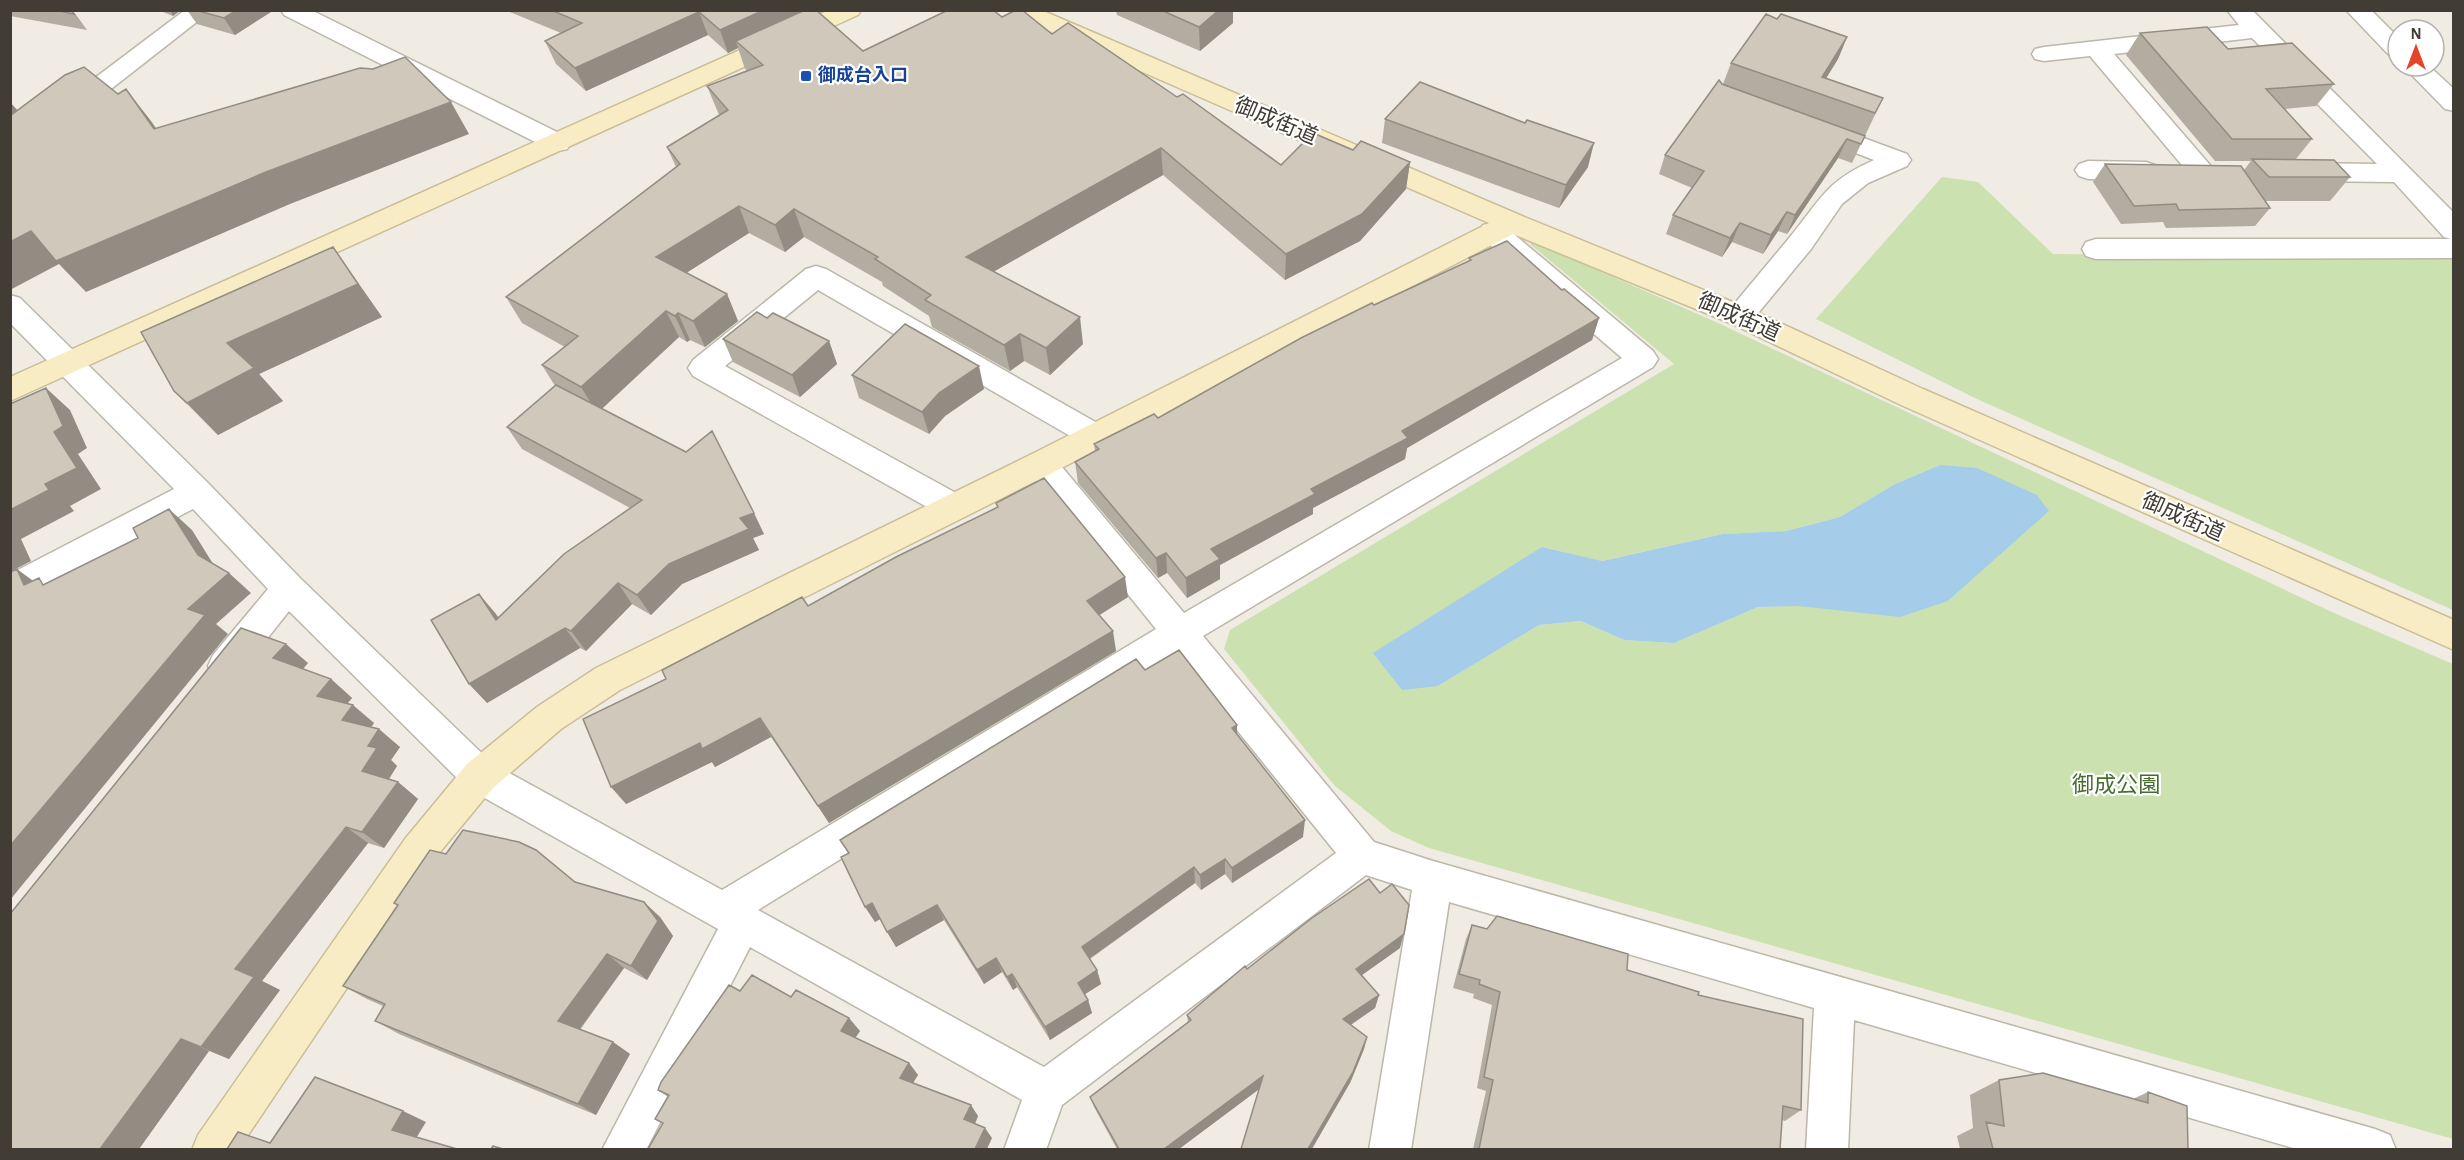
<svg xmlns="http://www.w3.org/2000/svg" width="2464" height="1160" font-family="'Alegreya Sans','Noto Sans JP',sans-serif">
<rect width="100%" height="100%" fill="#f0ece4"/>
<path fill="#cbe1b0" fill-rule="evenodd" d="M1942 177 1978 182 2053 254 2453 258V610L1977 399 1816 319Z
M1534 242 1718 323 2334 613 2453 664V1139L1429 848 1391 831 1334 785 1224 649 1230 630 1674 364 1530 244ZM1940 465 2041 517 1948 601 1758 607 1674 643 1624 640 1581 621 1539 625 1438 686 1542 547 1601 561 1723 534 1786 531 1840 517 1895 484Z"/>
<path fill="#a5cce8" d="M1940 465 1977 468 2037 495 2049 511 1948 601 1900 617 1798 606 1758 607 1674 643 1624 640 1581 621 1539 625 1438 686 1402 690 1373 653 1542 547 1602 561 1723 534 1786 531 1840 517 1895 484Z"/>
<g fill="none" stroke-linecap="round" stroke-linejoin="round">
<g stroke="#bdb7aa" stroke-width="3">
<path id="street" d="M185 10H212L19 161 10 163V142Z
M281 10H311L567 137 571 143 567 149 558 151 549 149 284 15Z
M2227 10H2252L2454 213V258L2096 259 2086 256 2082 249 2086 242 2096 239H2451L2444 237 2394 182 2303 181 2294 178 2290 172 2294 166 2303 163 2377 164 2252 38 2114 54 2210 165 2214 171 2210 177 2201 180 2192 177 2090 56 2044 61 2035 59 2032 54 2035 49 2044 47 2239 25Z
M2346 10H2371L2398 37V57L2389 55Z
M2403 66H2429L2454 89V111L2445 109Z
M1820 122 1907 154 1911 160 1907 166 1868 183 1842 204 1811 249 1750 323 1740 326 1730 323 1726 316 1730 309C1750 285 1770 261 1790 237 1821 199 1826 181 1874 160L1811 136 1807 130 1811 124Z
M2088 161 2146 162 2155 165 2159 171 2155 177 2146 180 2088 179 2079 176 2075 170 2079 164Z
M1493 223 1503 225 1653 351 1658 359 1653 367 1203 636 1374 842 1433 861 2375 1129 2390 1135 2396 1150H2300L1854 1020 1848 1150H1806L1814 1008 1449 902 1411 1150H1369L1412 890 1366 875 1062 1105 1046 1150H1004L1022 1100 750 947 646 1150H602L718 929 467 788 289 611 237 677 225 681 213 677 208 666 213 655 268 589 193 509 10 604V574L174 489 10 323V295L20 298 208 483 300 578 493 764 722 890 1156 629 1030 473 1025 464 1030 455 1041 452 1052 455 1184 613 1622 358 1483 239 1479 232 1483 225ZM1175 653 1336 853 1044 1067 758 910Z
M816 266 826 269 1106 428 1110 436 1106 444 1095 448 1084 444 818 290 725 366 965 498 970 507 965 516 954 520 943 516 693 376 688 368 693 360 806 269Z"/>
</g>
<g stroke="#cbbe97" stroke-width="3">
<path id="secondary" d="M829 10H861L858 15 10 401V377Z
M1009 10H1041L1522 216 1750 309 1923 389 2454 620V650L1901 405 1730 323 1513 234 1052 473 620 690 561 729 493 788 431 863 238 1150H192L198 1135 405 839 467 764 537 707 596 668 1030 455 1489 223 1012 15Z"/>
</g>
<use href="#street" fill="#fff" fill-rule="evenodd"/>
<use href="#secondary" fill="#f8ecc5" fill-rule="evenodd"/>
</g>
<path fill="#b3aca0" d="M10 10H72L87 30 10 16Z
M158 10H181L173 16Z
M187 10H274L235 35 197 24Z
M505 10H797L798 13 863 51 1002 17 1052 34 1177 97 1281 165 1353 150 1410 162 1406 189 1360 241 1285 280 1163 175 993 272 1083 344 1050 375 1024 361 1010 371 932 327 929 316 883 286 882 282 804 237 785 252 749 233 686 273 727 294 738 321 705 347 690 340 687 342 679 337 602 409 764 534 753 538 759 550 682 584 651 615 632 604 586 651 580 648 487 703 479 594 498 617 630 508 522 449 507 427 555 386 542 365 565 347 522 323 506 297 676 167 667 147 719 115 707 86 747 70 745 69 738 48 728 53 708 35 586 91 556 64 545 41 561 33Z
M1116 10H1233V23L1200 51 1117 15Z
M1777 19 1847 37 1838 59 1826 78 1883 98 1852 163 1838 158 1787 234 1778 231 1763 254 1732 242 1722 257 1666 234 1673 215 1692 188 1659 174 1665 155 1722 84H1723L1731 63Z
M2140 33 2228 49 2334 84 2316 106 2284 109 2312 139 2296 159 2350 177 2330 201H2265L2270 208 2255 226 2166 228 2163 222 2121 224 2093 182 2105 164 2244 170 2251 161H2215L2126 55Z
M1385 119 1588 167 1559 208 1382 143Z
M333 247 382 317 259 374 283 401 218 435 174 391Z
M1469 258 1562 290 1599 318 1592 340 1407 448 1405 459 1313 508V514L1220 565V579L1187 598 1167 573 1158 578 1078 483 1075 462 1095 451 1094 444 1158 418 1374 305 1469 261Z
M767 318 829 341 837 364 800 397 733 362 723 339Z
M852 375 984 389 945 416 929 434 859 398Z
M996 503 1128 597 1099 615 1116 651 829 823 771 737 715 767 712 762 626 804 666 679 997 508Z
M308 663 303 669 331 679 352 698 347 703 374 723 371 727 400 747 391 760 397 766 389 779 398 782 418 799 384 848 368 843 262 981 280 990 229 1059 209 1051 139 1149 10 914Z
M1145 670 1237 733 1303 837 1232 883 1225 874 1201 890 1195 883 1090 959 1097 970 1101 984 1085 994 1088 1000 1092 1013 1050 1040 1017 987 1013 990 1002 972 984 984 944 920 896 947 880 919 875 922 848 853 840 840Z
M446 854 575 882 660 917 673 936 647 980 624 968 580 1030 613 1042 630 1054 596 1115 399 1034 375 1021 383 1006 367 999 343 986 397 905 394 903Z
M1472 925 1627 970 1698 995 1801 1110 1785 1121 1782 1120 1780 1149H1473L1486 1091 1477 1088 1492 1005 1473 998 1474 994 1453 988 1466 939Z
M1400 948 1362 975 1379 995 1375 1008 1351 1025 1367 1037 1364 1049 1350 1083 1259 1089 1179 1149H1117L1094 1107 1090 1097 1188 1023 1187 1015 1247 969Z
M791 997 860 1031 855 1038 909 1063 918 1075 913 1083 978 1116 975 1124 992 1138 663 1124 655 1119 668 1097 658 1090Z
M1999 1080 2133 1099 2148 1092 2188 1149H1960L1957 1136 1973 1128 1970 1095Z"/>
<path fill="#928c82" d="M71 10H72L87 30Z
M170 10H181L173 16Z
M237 10H274L235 35 224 18Z
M764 10H797L800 20 736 41 738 48 728 53 720 30Z
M1219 10H1233V23L1200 51 1199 27Z
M699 12 708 35 586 91 575 68Z
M1847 37 1838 59 1817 93 1822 77Z
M126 89 151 121 179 161 154 129Z
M10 102 30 124 10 140Z
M451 102 469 134 290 204 86 292 59 264 10 290V242L31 231 266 172Z
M1847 139 1838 158 1787 234 1795 215Z
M1594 143 1588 167 1559 208 1566 185Z
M1161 148 1163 175 972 284 966 257Z
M1410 162 1406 189 1360 241 1285 280 1286 254Z
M739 206 749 233 669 284 656 257Z
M794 209 804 237 785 252 775 225Z
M1787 212 1778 231 1763 254 1771 235Z
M1740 223 1732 242 1722 257 1730 238Z
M333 247 382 317 259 374 283 401 218 435 187 403 227 343Z
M727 294 738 321 705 347 693 321Z
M666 311 679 337 597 413 581 387Z
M678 313 690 340 687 342 675 316Z
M1080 317 1083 344 1050 375 1046 348Z
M1599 318 1592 340 1407 448 1405 459 1313 508V514L1220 565V579L1187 598 1186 578 1211 549 1402 431Z
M1020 334 1024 361 1010 371 1004 345Z
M829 341 837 364 800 397 792 375Z
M979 366 984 389 945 416 929 434 922 412 939 393Z
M46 388 70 410 87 448 78 454 101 489 70 506 74 511 21 539 31 561 10 572V510L45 484 54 432Z
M169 509 192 530 220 575 198 555Z
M754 513 764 534 753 538 759 550 682 584 651 615 637 595 669 564 740 518Z
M1166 553 1167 573 1158 578 1156 558Z
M17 569 44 589 24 585Z
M229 573 251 593 216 624 228 634 10 900V846L188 609Z
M1125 577 1128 597 1090 621 1087 601Z
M618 583 632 604 586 651 571 631Z
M479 594 496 614 512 640 496 620Z
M565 628 580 648 487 703 469 684Z
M1113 631 1116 651 829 823 818 806Z
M286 644 308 663 295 678 273 658Z
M331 679 352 698 338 715 317 696Z
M353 705 374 723 363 739 342 720Z
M760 718 771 737 715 767 712 762 626 804 611 787 700 743Z
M1237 725V743L1232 728Z
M379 729 400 747 391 760 397 766 383 788 362 771 368 746Z
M398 782 418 799 384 848 362 832Z
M1305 820 1303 837 1232 883V868Z
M346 827 368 843 262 981 280 990 229 1059 201 1047 235 969Z
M1225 859V874L1201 890 1200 875Z
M1194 867 1195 883 1086 961 1082 947Z
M644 902 660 917 673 936 647 980 631 966Z
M872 903 882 918 875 922 865 907Z
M937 905 944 920 896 947 887 932Z
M1404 934 1400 948 1352 982 1356 969Z
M607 954 624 968 576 1034 558 1021Z
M996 958 1002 972 984 984 977 970Z
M1097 970 1101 984 1082 996 1078 983Z
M1012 974 1017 987 1013 990 1007 977Z
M1379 995 1375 1008 1341 1031 1343 1019Z
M1088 1000 1092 1013 1050 1040 1045 1027Z
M849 1018 860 1031 851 1044 841 1031Z
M1367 1037 1364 1049 1350 1083 1312 1149H1308Z
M181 1039 209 1051 139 1149H100Z
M613 1042 630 1054 596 1115 578 1104Z
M909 1063 918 1075 909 1089 900 1078Z
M1263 1076 1262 1087 1179 1149H1164Z
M971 1105 978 1116 972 1130 964 1119Z
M403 1111 426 1122 415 1140 392 1130Z
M985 1128 992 1138 987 1149H975Z"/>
<path fill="#d0c8ba" stroke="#928c82" stroke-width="1.5" d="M55 10H71L74 14Z
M195 10H237L224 18Z
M551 10H764L720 30 699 12 575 68 545 41 582 23Z
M805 10H816L863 51 948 10H993L1002 17 1016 10H1022L1052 34 1068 23 1177 97 1183 94 1281 165 1313 133 1353 150 1361 141 1410 162 1362 214 1286 254 1161 148 966 257 1080 317 1046 348 1020 334 1004 345 925 300 931 295 875 259 878 257 794 209 775 225 739 206 656 257 727 294 693 321 678 313 675 316 666 311 581 387 542 365 578 336 506 297 680 164 667 147 728 110 707 86 763 65 736 41Z
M1161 10H1219L1199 27Z
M1766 14 1777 19 1781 14 1847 37 1822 77 1883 98 1875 113 1731 63Z
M2207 27 2228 49 2292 43 2334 84 2266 89 2312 139H2232L2140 33Z
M405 57 451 102 266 172 56 261 31 231 10 242V116L65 75 84 67 118 94 126 89 154 129 360 68 373 69Z
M1719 80 1722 84 1865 136 1861 144 1847 139 1795 215 1787 212 1771 235 1740 223 1730 238 1673 215 1704 171 1665 155Z
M1420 82 1525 123 1527 120 1594 143 1566 185 1385 119Z
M2252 159 2334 160 2350 177H2269Z
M2105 164 2241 166 2270 208 2179 210 2176 204 2134 206Z
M1507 241 1562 290 1564 289 1599 318 1402 431 1408 438 1311 489 1315 494 1211 549 1220 559 1186 578 1166 553 1156 558 1075 462 1099 449 1094 444 1154 414 1158 418 1301 338 1372 303 1374 305 1471 260 1469 258Z
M333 247 358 284 227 343 254 368 187 403 174 391 141 332Z
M757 312 767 318 773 313 829 341 792 375 723 339Z
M905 324 979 366 939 393 922 412 852 375Z
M556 385 686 452 712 431 754 513 740 518 749 529 669 564 637 595 618 583 571 631 565 628 469 684 431 620 479 594 496 620 564 554 642 500 507 427Z
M46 388 63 426 54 432 77 468 45 484 49 490 10 510V404Z
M1044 478 1125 577 1087 601 1113 631 818 806 760 718 702 749 700 743 611 787 583 719 666 679 662 670 762 618 802 597 808 606 896 557 998 507 996 503Z
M169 509 198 555 229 573 188 609 205 615 10 846V572L17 569 24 585 39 578 43 585 138 538 133 528Z
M241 628 286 644 273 658 331 679 317 696 353 705 342 720 379 729 368 746 377 748 362 771 398 782 362 832 346 827 235 969 254 977 201 1047 181 1039 100 1149H10V914Z
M1179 650 1237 725 1232 728 1305 820 1232 868 1225 859 1200 875 1194 867 1082 947 1097 970 1078 983 1088 1000 1045 1027 1012 974 1007 977 996 958 977 970 937 905 887 932 872 903 865 907 841 857 849 853 840 840 1136 659 1145 670Z
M463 830 519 842 536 850 575 882 644 902 658 921 631 966 607 954 558 1021 613 1042 578 1104 375 1021 385 1004 343 986 398 905 394 903 430 850 446 854Z
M1369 879 1380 893 1392 884 1409 905 1404 934 1356 969 1379 995 1343 1019 1367 1037 1353 1072 1308 1149H1241L1263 1076 1164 1149H1119L1090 1097 1191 1020 1187 1015 1245 966 1247 969 1312 918Z
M1497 916 1628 954 1627 970 1699 992 1698 995 1803 1019 1801 1110 1783 1106 1780 1149H1479L1493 1080 1484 1077 1500 992 1479 984 1480 980 1459 974 1472 925 1487 929Z
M752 975 791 997 796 990 849 1018 841 1031 909 1063 900 1078 971 1105 964 1119 985 1128 975 1149H648L663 1123 655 1119 669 1095 658 1090 661 1082 729 985 740 991Z
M2043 1073 2148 1103V1092L2187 1106 2188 1149H1993L1986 1122 2004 1126 1999 1080Z
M315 1077 403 1111 392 1130 457 1149H227L238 1132 270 1143Z
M493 1146 503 1149H491Z"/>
<rect fill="#1a4fb4" stroke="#fff" stroke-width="2" x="800" y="70" width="12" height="12" rx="3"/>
<g text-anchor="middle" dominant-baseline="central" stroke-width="4.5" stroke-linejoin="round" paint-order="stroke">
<g font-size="18" font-weight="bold" fill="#164399" stroke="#fff" text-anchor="start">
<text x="818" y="76">御成台入口</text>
</g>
<g font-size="22" fill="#413c34" stroke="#fff">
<text transform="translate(1276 121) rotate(23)">御成街道</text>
<text transform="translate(1739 317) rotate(24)">御成街道</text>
<text transform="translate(2183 517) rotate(24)">御成街道</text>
</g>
<g font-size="22" fill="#466c2e" stroke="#fff">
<text x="2116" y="785">御成公園</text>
</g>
</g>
<rect width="2464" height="1160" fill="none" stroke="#413c34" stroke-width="24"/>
<g transform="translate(2416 48)"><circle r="28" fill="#ffffff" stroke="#b3b1ae" stroke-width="1.5"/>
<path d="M0-4.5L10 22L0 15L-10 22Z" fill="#e44427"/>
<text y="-9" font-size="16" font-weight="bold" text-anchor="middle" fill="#413c34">N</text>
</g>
</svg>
